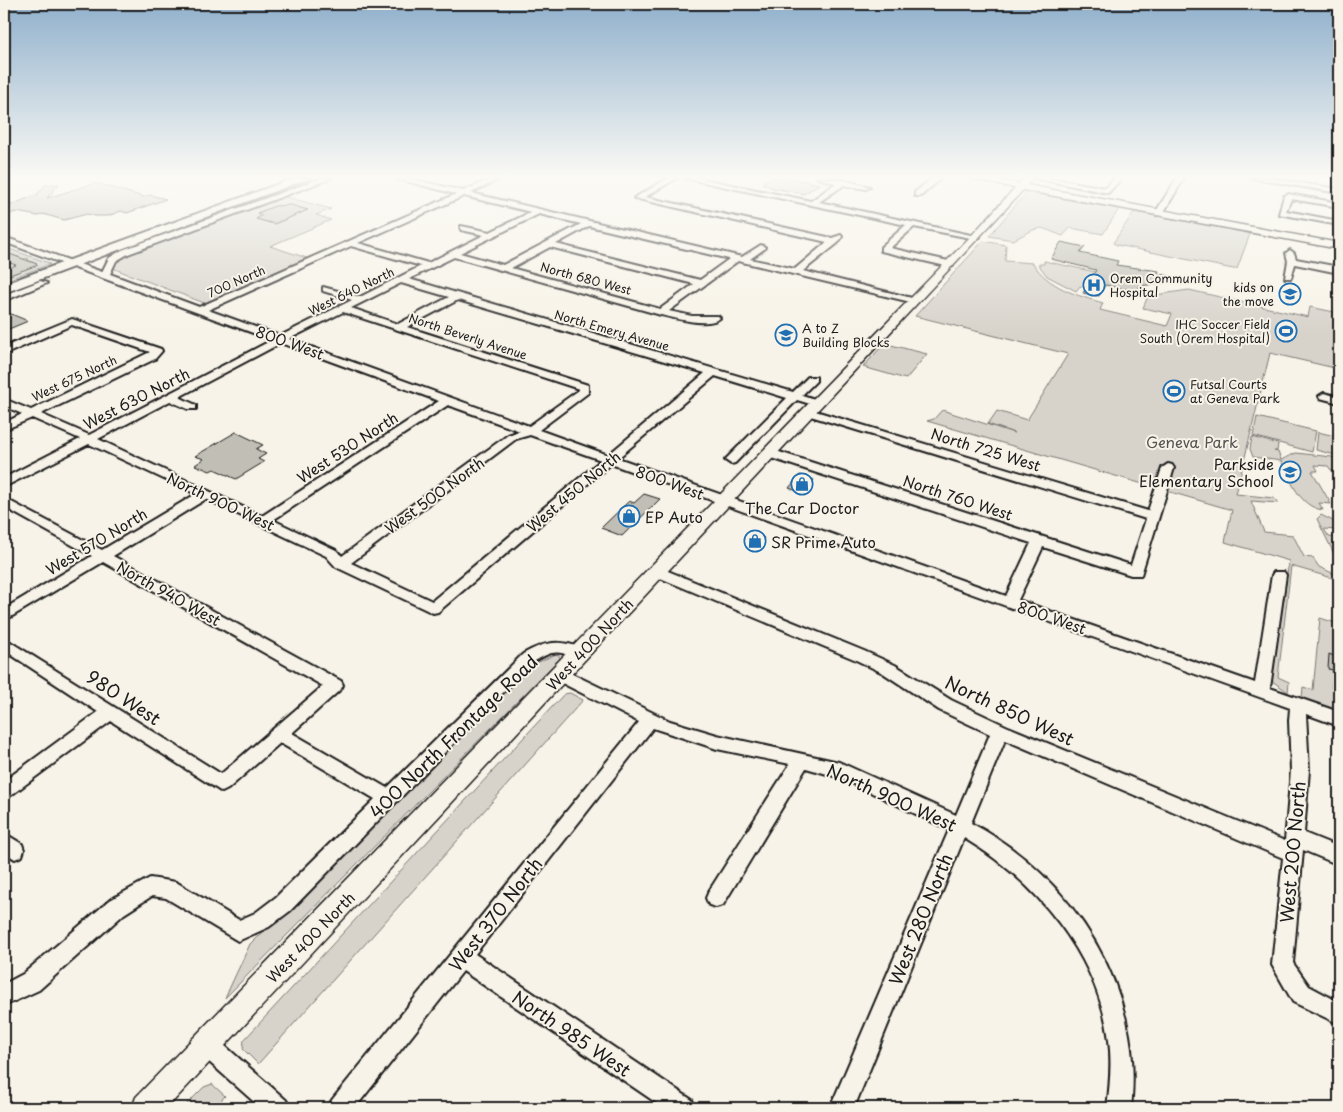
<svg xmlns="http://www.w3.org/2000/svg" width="1343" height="1112" font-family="'Playpen Sans',sans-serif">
<rect width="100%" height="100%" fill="#f7f3e8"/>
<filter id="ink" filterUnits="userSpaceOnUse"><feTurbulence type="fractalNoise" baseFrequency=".02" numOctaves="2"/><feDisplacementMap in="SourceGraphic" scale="10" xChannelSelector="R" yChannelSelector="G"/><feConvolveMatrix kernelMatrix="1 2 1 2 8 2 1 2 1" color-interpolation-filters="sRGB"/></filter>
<g filter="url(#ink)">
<path fill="#d7d3cb" stroke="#7a7874" d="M1026 193H1030L1119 209 1103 234 1070 228 1063 236 1042 228 1033 230 1013 240 989 236Z
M283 196 331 209 316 215 331 220 270 246 310 259 207 304 112 268 118 259Z
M1134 212 1249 232 1250 234 1237 269H1233L1117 245 1113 243Z
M983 241 1006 245 1005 261 1033 263C1047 287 1078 296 1103 303L1100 310 1167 326 1172 314 1143 308 1148 296 1189 290 1308 317 1310 307 1339 313V369L1270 353 1236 494 1274 498 1278 503 1251 501 1264 532 1293 535 1304 557 1313 558 1319 567 1339 576V580L1291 566 1278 677 1289 682 1288 692 1272 681 1289 561 1225 542 1232 510 927 421 934 419 942 410 1014 433 988 424 997 411 1027 420 1068 354 915 316Z
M4 247 49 263 50 264 4 281V277L37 264 27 260 29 259 27 258 4 266 21 258 11 255 8 256 9 254 4 252Z
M1044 261 1091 271 1095 272 1086 287 1080 286 1076 291 1047 276 1038 264H1044Z
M884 344H887L927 354 906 379 863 367Z
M1257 417 1316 431 1312 452 1253 436Z
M1318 432 1339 437V456L1316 450Z
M1252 437 1278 444 1277 451H1274L1278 452 1281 460 1296 453 1332 457 1339 460V471L1331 470 1328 466 1315 465 1318 471H1312L1331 504 1319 503 1323 510C1299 507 1291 480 1281 461L1253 457 1250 449Z
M1321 515 1333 521 1337 530 1324 529 1329 537 1339 538V564L1317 519Z
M1320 618 1339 624V711L1302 698 1303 687 1313 690Z
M558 653 560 658 225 998 250 944 532 665Z
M570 693 583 700 258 1064 243 1049 244 1040 564 694Z
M212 1084 225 1096 214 1108H183L204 1087Z"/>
<path fill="#c0beb5" stroke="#1c1c1c" d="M770 178H787L819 184 804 194 773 188 762 183Z
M96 183 144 197 150 195 166 199 127 213 121 211 108 216H95L87 214 64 220 43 214 38 216 16 212 4 216V208L38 194 45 185 59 184 47 198Z
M291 205 308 210 274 224 256 219 262 215 257 213 275 206Z
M1061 242 1085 247 1080 253 1118 261 1116 265 1159 271 1158 273 1184 280 1140 286 1135 291 1105 285 1099 296 1083 293 1096 270 1051 259Z
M4 252 37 264 38 265 4 277V270L16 265 4 261Z
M4 311 28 321 4 331Z
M236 432 263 445 256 449 266 454 258 459 264 462 236 479 214 469 210 471 195 465 204 459 195 456Z
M800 475 814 480 803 493 789 488Z
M644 494 660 499 622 536 601 528 629 501 634 503Z
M754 534 764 538 755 548 745 544Z
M1329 654 1339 658V690L1332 688 1333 670 1328 669Z"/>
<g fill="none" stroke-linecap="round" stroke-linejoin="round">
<g stroke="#1c1c1c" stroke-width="4">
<path id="minor" d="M322 178H332L128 254 116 261 110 274 199 307 456 194 394 178H406L463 191 493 178H502L471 193 742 257 761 245 765 247 764 249 750 259 795 269 827 242 634 198 669 178H677L645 197 832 238 841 235 842 237 838 243 803 271 920 300 915 303 738 261 669 311 692 316H718L720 318C708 328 675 318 661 315L454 257 409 279 793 392 808 377H816V381L802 395 821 401V405L817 406 797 400 735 463 731 464 725 460 787 398 715 376 618 458 1006 596 1031 543 765 456 763 453 765 450H773L1131 565 1146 519 804 414 802 412 804 410H812L1148 511 1162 468 1168 464 1172 465 1174 468 1141 575H1131L1043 547 1018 600 1255 683 1272 575 1274 572H1284L1286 575 1270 688 1339 712V726L1306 714 1309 770 1304 833 1339 847V865L1303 850 1293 963 1309 986 1339 1002V1024L1293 1002 1272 965 1283 858 1005 740 971 823C1074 877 1145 991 1131 1108H1107C1110 1085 1112 1063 1109 1040 1098 955 1036 881 964 838L854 1108H830L949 830 841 778 806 768 723 905 716 907 709 905 706 898 709 891 790 764 717 749 653 728 475 954 692 1100 696 1108H664L463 971 355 1108H328L332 1100 639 722 554 679 552 675 554 671 560 669 566 671 670 721 717 735 839 762 956 815 990 734 939 710 883 673 854 659 653 575 651 572 653 569H663L864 651 895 665 951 700 1006 726 1285 841 1291 770 1289 721 1290 708 611 464 438 612 433 613 336 567 326 556 206 499 113 556 341 681 343 685 341 689 292 733 387 788 523 654C545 641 560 639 584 649L587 653 584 657C573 660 564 650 552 653 546 654 539 659 533 662L290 911 269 927 238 941 166 898 152 896 124 914 39 990 4 1006V984L23 974 110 900 150 878 176 882 239 920 255 913 276 897 375 799 280 743 228 789 222 792 111 721 10 796 4 799V781L98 712 4 650V638L221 774 323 686 103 562 4 621V609L92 556 4 507V498L102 550 196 494 89 444 4 487V478L80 439 32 418 4 430V423L22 414 4 406V399L31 410 150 352 72 325 8 353 4 354V347L72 319 161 349 162 351 155 359 41 414 89 435 272 340 4 242V237L102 272 109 258 122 250ZM464 196 531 212 490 232 461 226V230L484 235 428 263 358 243ZM539 214 581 224 503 265 460 253ZM589 226 729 259 700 280 556 244ZM351 246 421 266 360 297 323 287V291L352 300 280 336 208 310ZM550 247 694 284 660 309 511 268ZM401 283 449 297 398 324 351 308ZM458 300 705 373 608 455 539 430 588 393V385L407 327ZM343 312 579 389V390L529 426 289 339ZM281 343 439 401 262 516 98 439 170 401 188 409H196V405L179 397ZM448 405 520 431 508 435 342 556 336 550 273 520ZM530 435 601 460 432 601 351 563 516 439Z
M684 178H698L811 201 836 183 817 178 843 180 870 187 866 189 844 185 819 202 980 237 976 239 914 227 890 248 953 262V266L950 267 881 251V247L906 225Z
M933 178H941L921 196H915V192Z
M1034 178H1049L1106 188 1114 178H1122L1108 193Z
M1177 178H1184L1162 215H1156L1155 213Z
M1251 178H1268L1339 189V193Z
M1288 194 1339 203V207L1291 199 1286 211 1339 221V225L1279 214 1284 196Z
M1290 250 1294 253 1296 259 1339 267V273L1295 264 1291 278H1285L1288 261 1286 253Z
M40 281 47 283 4 301V295Z
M1324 393 1339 397V403L1320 398 1319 396Z
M4 833 22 844 24 850 22 856 15 859 4 852Z
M207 1034 215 1037 286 1100 290 1108H261L199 1053 196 1045 199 1037Z"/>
</g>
<g stroke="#1c1c1c" stroke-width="3">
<path id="major" d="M968 178H987L1019 184 1024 178H1033L1027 185 1339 243V249L1023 190 167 1108H132L136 1097 972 235 1015 188Z"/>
</g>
<g stroke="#1c1c1c" stroke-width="4">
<path id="highway" d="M295 178H310L4 293V284Z"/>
</g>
<use href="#minor" fill="#f7f3e8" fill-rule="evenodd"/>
<use href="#major" fill="#f7f3e8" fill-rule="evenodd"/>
<use href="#highway" fill="#f7f3e8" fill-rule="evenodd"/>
</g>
</g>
<linearGradient id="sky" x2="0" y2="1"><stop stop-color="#90b0cc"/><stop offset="0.53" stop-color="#fbfaf5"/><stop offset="1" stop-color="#fbfaf5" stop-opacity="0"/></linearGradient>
<rect width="1343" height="334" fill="url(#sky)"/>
<defs>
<g id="hospital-ring" transform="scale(1.125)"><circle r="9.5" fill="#f7f3e8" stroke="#1f6fb2" stroke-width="1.5"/><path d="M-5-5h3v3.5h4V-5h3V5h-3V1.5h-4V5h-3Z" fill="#1f6fb2"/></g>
<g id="school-ring" transform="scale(1.125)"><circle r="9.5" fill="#f7f3e8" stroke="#1f6fb2" stroke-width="1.5"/><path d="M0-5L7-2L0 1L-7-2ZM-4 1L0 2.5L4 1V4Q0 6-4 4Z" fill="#1f6fb2"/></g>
<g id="stadium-ring" transform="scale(1.125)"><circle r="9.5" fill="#f7f3e8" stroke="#1f6fb2" stroke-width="1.5"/><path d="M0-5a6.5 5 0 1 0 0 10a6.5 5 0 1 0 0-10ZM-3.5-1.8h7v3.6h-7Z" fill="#1f6fb2"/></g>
<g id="shop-ring" transform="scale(1.125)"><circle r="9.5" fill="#f7f3e8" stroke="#1f6fb2" stroke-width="1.5"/><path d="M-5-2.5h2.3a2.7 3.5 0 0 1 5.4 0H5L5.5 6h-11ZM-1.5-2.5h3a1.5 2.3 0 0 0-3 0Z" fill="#1f6fb2"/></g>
</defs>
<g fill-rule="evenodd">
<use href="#hospital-ring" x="1094" y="285"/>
<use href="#school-ring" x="1290" y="294"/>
<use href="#stadium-ring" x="1286" y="331"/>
<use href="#school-ring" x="786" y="335"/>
<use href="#stadium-ring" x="1174" y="391"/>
<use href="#school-ring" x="1290" y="472"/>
<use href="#shop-ring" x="802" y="484"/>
<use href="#shop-ring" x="629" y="516"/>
<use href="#shop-ring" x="755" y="541"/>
</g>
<g text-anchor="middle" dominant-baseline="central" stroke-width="4" stroke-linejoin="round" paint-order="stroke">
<g font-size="12" fill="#1c1c1c" stroke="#f7f3e8">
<text transform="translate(586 278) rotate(15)">North 680 West</text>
<text transform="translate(236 281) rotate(-24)">700 North</text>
<text transform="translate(351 291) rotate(-26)">West 640 North</text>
<text transform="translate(612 330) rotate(16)">North Emery Avenue</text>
<text transform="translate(468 336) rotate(18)">North Beverly Avenue</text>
<text transform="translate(74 378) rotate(-25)">West 675 North</text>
</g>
<g font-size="12" fill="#1c1c1c" stroke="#f7f3e8" text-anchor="start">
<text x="1110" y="278">Orem Community<tspan x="1110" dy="14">Hospital</tspan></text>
<text x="1274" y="287" text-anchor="end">kids on<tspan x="1274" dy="14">the move</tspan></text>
<text x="1270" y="324" text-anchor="end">IHC Soccer Field<tspan x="1270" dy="14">South (Orem Hospital)</tspan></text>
<text x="802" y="328">A to Z<tspan x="802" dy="14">Building Blocks</tspan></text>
<text x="1190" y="384">Futsal Courts<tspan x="1190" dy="14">at Geneva Park</tspan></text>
</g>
<g font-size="15" fill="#1c1c1c" stroke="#f7f3e8">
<text transform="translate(290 342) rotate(20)">800 West</text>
<text transform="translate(136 398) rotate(-27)">West 630 North</text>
<text transform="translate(347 447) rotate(-33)">West 530 North</text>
<text transform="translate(986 449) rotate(17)">North 725 West</text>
<text transform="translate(670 482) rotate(20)">800 West</text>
<text transform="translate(573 491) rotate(-40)">West 450 North</text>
<text transform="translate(434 495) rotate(-36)">West 500 North</text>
<text transform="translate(958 497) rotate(18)">North 760 West</text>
<text transform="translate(221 501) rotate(25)">North 900 West</text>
<text transform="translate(96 541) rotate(-31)">West 570 North</text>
<text transform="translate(169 593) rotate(29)">North 940 West</text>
<text transform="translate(1052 617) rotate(19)">800 West</text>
<text transform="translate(589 644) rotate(-47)">West 400 North</text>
<text transform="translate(310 937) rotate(-46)">West 400 North</text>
</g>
<g font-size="15" fill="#545351" stroke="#f7f3e8">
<text x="1192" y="441">Geneva Park</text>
</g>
<g font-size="15" fill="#1c1c1c" stroke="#f7f3e8" text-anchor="start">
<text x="1274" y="463" text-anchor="end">Parkside<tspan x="1274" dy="17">Elementary School</tspan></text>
<text x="802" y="507" text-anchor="middle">The Car Doctor</text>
<text x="645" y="516">EP Auto</text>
<text x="771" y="541">SR Prime Auto</text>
</g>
<g font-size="18" fill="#1c1c1c" stroke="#f7f3e8">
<text transform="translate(124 697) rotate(33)">980 West</text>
<text transform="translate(1010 710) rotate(25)">North 850 West</text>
<text transform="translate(453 736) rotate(-44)">400 North Frontage Road</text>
<text transform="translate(892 797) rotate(24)">North 900 West</text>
<text transform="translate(1292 852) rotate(-85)">West 200 North</text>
<text transform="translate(495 914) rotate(-52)">West 370 North</text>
<text transform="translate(920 919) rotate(-68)">West 280 North</text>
<text transform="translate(572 1033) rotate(34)">North 985 West</text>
</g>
</g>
<rect width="1343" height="1112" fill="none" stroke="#f7f3e8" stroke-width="20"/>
<rect x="10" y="10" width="1323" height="1092" fill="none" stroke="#1c1c1c" stroke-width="2" filter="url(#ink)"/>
</svg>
